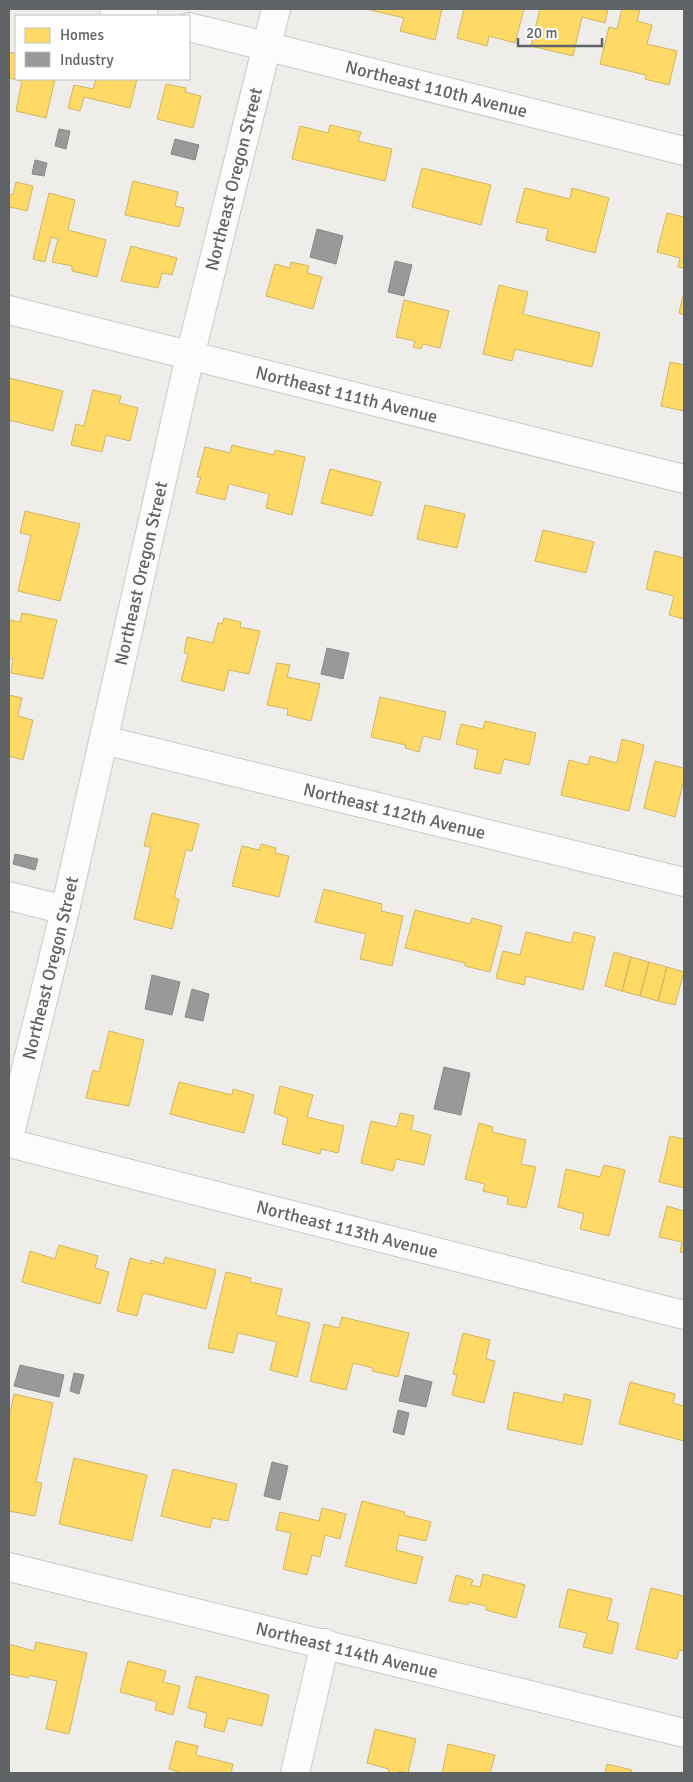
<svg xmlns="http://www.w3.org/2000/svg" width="693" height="1782" font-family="Signika,sans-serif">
<rect width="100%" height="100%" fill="#efedea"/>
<path fill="#ffd966" stroke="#cfb666" d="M366 9H442L435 40 400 31 404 18Z
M464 9H524L515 43 489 36 487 46 457 38Z
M540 9H608L605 23 582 17 573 56 531 46Z
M622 9 640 10 637 21 652 25 647 44 677 51 669 85 645 79 646 75 600 64 609 27 617 29Z
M9 52 16 54V79H55L46 118 16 111 22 81 9 78Z
M96 79H137L130 108 84 97 80 111 68 108 74 85 93 89Z
M166 84 186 88 185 92 201 96 193 128 157 119Z
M330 125 361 132 358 141 392 149 385 181 292 159 300 126 328 133Z
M422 168 491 185 481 225 412 207Z
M133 181 178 192 175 206 184 208 179 227 125 215Z
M16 182 33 186 27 211 10 207 9 214V194L13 195Z
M525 188 570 199 572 188 609 198 595 253 546 240 548 229 516 222Z
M49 193 75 200 68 230 106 240 97 277 72 271V266L52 262 58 239 51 237 45 262 33 259Z
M667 213 684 217V268L678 267 680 258 657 252Z
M131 246 177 258 172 275 162 273 158 288 121 281Z
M291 262 309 266 307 273 322 277 313 309 266 296 275 264 290 268Z
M499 285 528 292 523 314 600 333 592 367 515 349 512 361 483 354Z
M684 292V315L679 313Z
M404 300 449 311 440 348 423 344 421 349 413 347 415 341 396 337Z
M670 362 684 365V411L661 406Z
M9 378 63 391 53 431 9 420Z
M93 390 121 396 119 403 138 408 130 441 106 435 102 452 71 445 76 424 84 426Z
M232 445 274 455 275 450 305 457 292 515 266 508 269 494 229 484 225 500 196 493 201 477H197L205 447 230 453Z
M330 469 381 482 372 516 321 503Z
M425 505 465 514 457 548 417 539Z
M25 511 80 524 60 601 18 591 31 535 20 533Z
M543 530 594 542 586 573 535 561Z
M655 551 684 558V619L669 615 674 596 646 589Z
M22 613 57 620 43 679 11 673 13 659 9 658V620L20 622Z
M224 618 241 622 240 627 260 631 249 674 229 670 224 691 181 681 188 654 184 653 187 637 213 643 218 623 222 624Z
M277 663 290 665 287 677 320 684 311 721 287 715 288 709 267 705Z
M9 695 22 698 18 716 33 720 23 760 9 756Z
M380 697 446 712 440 740 423 736 419 752 405 748 406 745 371 737Z
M485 721 536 733 529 765 504 759 500 774 474 768 478 750 456 744 461 724 483 729Z
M622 739 644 745 629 811 561 795 569 760 588 765 590 756 617 763Z
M655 761 684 768V779L675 817 644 808Z
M152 813 199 824 192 851 186 850 174 898 179 899 172 929 134 919 151 847 144 846Z
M261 844 276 848 275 853 289 856 279 897 232 886 242 846 259 850Z
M324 889 382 904 381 911 403 916 392 966 360 959 366 934 315 922Z
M415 910 470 924 472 918 502 926 490 972 465 966V963L405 948Z
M526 932 571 943 574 932 595 937 583 990 526 976 524 985 496 978 503 951 520 955Z
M614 952 631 957 622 991 605 986Z
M631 957 649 962 640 996 622 991Z
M649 962 667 967 658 1001 640 996Z
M667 967 684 972 675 1005 658 1001Z
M109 1031 144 1040 129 1106 86 1098 93 1070 99 1072Z
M179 1082 232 1095 233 1089 254 1095 244 1133 170 1114Z
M280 1086 313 1095 307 1117 344 1126 338 1153 321 1149 320 1154 282 1144 288 1118 274 1113Z
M400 1113 414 1116 411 1130 431 1135 424 1165 396 1159 393 1171 361 1163 371 1121 397 1127Z
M479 1123 493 1127 492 1132 526 1140 521 1164 536 1167 526 1208 507 1204 508 1197 483 1191 485 1184 465 1179Z
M670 1136 684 1139V1188L659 1182Z
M604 1165 625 1170 609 1236 580 1229 584 1214 558 1207 566 1169 600 1177Z
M667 1206 684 1211V1253L680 1252 682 1242 659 1237Z
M59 1245 98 1256 95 1268 109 1272 100 1304 22 1282 30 1251 55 1259Z
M165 1257 216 1270 206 1309 143 1293 137 1316 117 1311 130 1258 151 1264V1260L163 1264Z
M226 1272 251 1278 250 1282 282 1289 276 1315 310 1323 297 1377 270 1370 277 1342 238 1333 233 1353 208 1348Z
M342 1317 409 1333 398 1377 372 1371 373 1368 353 1363 346 1390 310 1381 324 1324 339 1328Z
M463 1333 490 1340 486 1359 495 1361 484 1403 452 1395 457 1375 453 1374Z
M630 1382 675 1394 673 1403 684 1406V1441L619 1424Z
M514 1392 563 1403 564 1394 591 1400 582 1445 507 1429Z
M14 1394 53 1403 36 1482 42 1483 35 1516 9 1511V1418Z
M74 1458 147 1475 132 1541 59 1524Z
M173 1469 237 1484 228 1521 212 1518 210 1528 161 1516Z
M362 1501 405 1512 404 1515 431 1522 426 1541 399 1535 396 1550 423 1557 416 1584 345 1566Z
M322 1508 346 1514 340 1539 325 1535 320 1557 312 1555 307 1575 283 1569 291 1533 276 1530 280 1512 319 1521Z
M483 1574 525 1585 516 1618 486 1610V1606L468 1602V1605L449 1601 456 1575 473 1580 471 1585 480 1587Z
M651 1588 684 1596V1651L679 1650 677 1659 636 1649Z
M568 1589 612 1599 607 1620 619 1623 612 1654 583 1647 587 1633 559 1627Z
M36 1642 87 1653 69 1734 46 1729 57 1681 29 1675 28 1678 9 1674V1644L34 1651Z
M128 1661 166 1671 163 1682 180 1686 173 1715 155 1710 157 1702 120 1692Z
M196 1676 269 1695 262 1726 228 1718 224 1732 204 1727 207 1713 188 1708Z
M375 1729 416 1739 408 1773 399 1771V1773H388L389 1769 367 1763Z
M176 1741 198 1746 196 1755 233 1764 231 1773H182L169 1769Z
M448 1744 495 1755 490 1773H442Z
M607 1764 632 1770 631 1773H605Z"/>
<path fill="#999" stroke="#88898a" d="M59 129 70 131 66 149 55 146Z
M175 139 199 145 195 160 171 154Z
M35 160 47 163 44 176 32 174Z
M317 229 343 236 336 264 310 257Z
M395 261 412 265 404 296 388 292Z
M327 648 349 653 343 679 321 674Z
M15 854 38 859 35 870 13 864Z
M152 975 180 982 172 1015 145 1009Z
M192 989 209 994 203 1021 185 1017Z
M444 1067 470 1073 461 1115 434 1109Z
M20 1365 64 1375 59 1397 14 1386Z
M74 1373 84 1375 79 1394 70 1391Z
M405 1375 432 1382 426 1407 399 1401Z
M398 1410 409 1413 404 1435 393 1432Z
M272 1462 288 1466 280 1500 264 1496Z"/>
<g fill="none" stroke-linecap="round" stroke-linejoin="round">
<g stroke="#c9c9c9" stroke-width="30">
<g id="minor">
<path d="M114 9 144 16"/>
<path id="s1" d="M189 27 684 151"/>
<path id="s2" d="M9 310 684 479"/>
<path id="s3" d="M104 740 684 882"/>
<path d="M9 896 65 910"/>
<path id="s4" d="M9 1138 65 910 190 356 276 9"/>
<path id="s5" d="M9 1143 684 1315"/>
<path id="s6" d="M9 1567 684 1733"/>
<path d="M295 1773 325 1643"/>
</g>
</g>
<use href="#minor" stroke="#fdfcfc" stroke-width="28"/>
</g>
<g text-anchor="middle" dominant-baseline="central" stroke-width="5" stroke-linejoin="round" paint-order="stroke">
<g font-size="18" fill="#606366" stroke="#fff">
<text stroke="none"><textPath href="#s1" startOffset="255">Northeast 110th Avenue</textPath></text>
<text stroke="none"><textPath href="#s4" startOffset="985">Northeast Oregon Street</textPath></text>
<text stroke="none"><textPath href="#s2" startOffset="348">Northeast 111th Avenue</textPath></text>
<text stroke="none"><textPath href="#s4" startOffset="580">Northeast Oregon Street</textPath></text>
<text stroke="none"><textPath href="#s3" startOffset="299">Northeast 112th Avenue</textPath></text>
<text stroke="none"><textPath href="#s4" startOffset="175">Northeast Oregon Street</textPath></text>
<text stroke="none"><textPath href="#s5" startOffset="349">Northeast 113th Avenue</textPath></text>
<text stroke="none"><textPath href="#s6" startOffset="348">Northeast 114th Avenue</textPath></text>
</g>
</g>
<rect width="693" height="1782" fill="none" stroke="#606366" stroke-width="20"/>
<rect x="15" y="15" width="175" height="65" fill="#ffffff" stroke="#bfc1c2"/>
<rect x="25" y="28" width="25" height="15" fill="#ffd966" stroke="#bfc1c2"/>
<text x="60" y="40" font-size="15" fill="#606366">Homes</text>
<rect x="25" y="52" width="25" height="15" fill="#999999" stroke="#bfc1c2"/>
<text x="60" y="65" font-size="15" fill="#606366">Industry</text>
<path d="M518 38v8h84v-8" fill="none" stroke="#606366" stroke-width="2.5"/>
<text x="526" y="38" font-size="15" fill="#606366" stroke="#ffffff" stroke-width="4" paint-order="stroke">20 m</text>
</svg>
